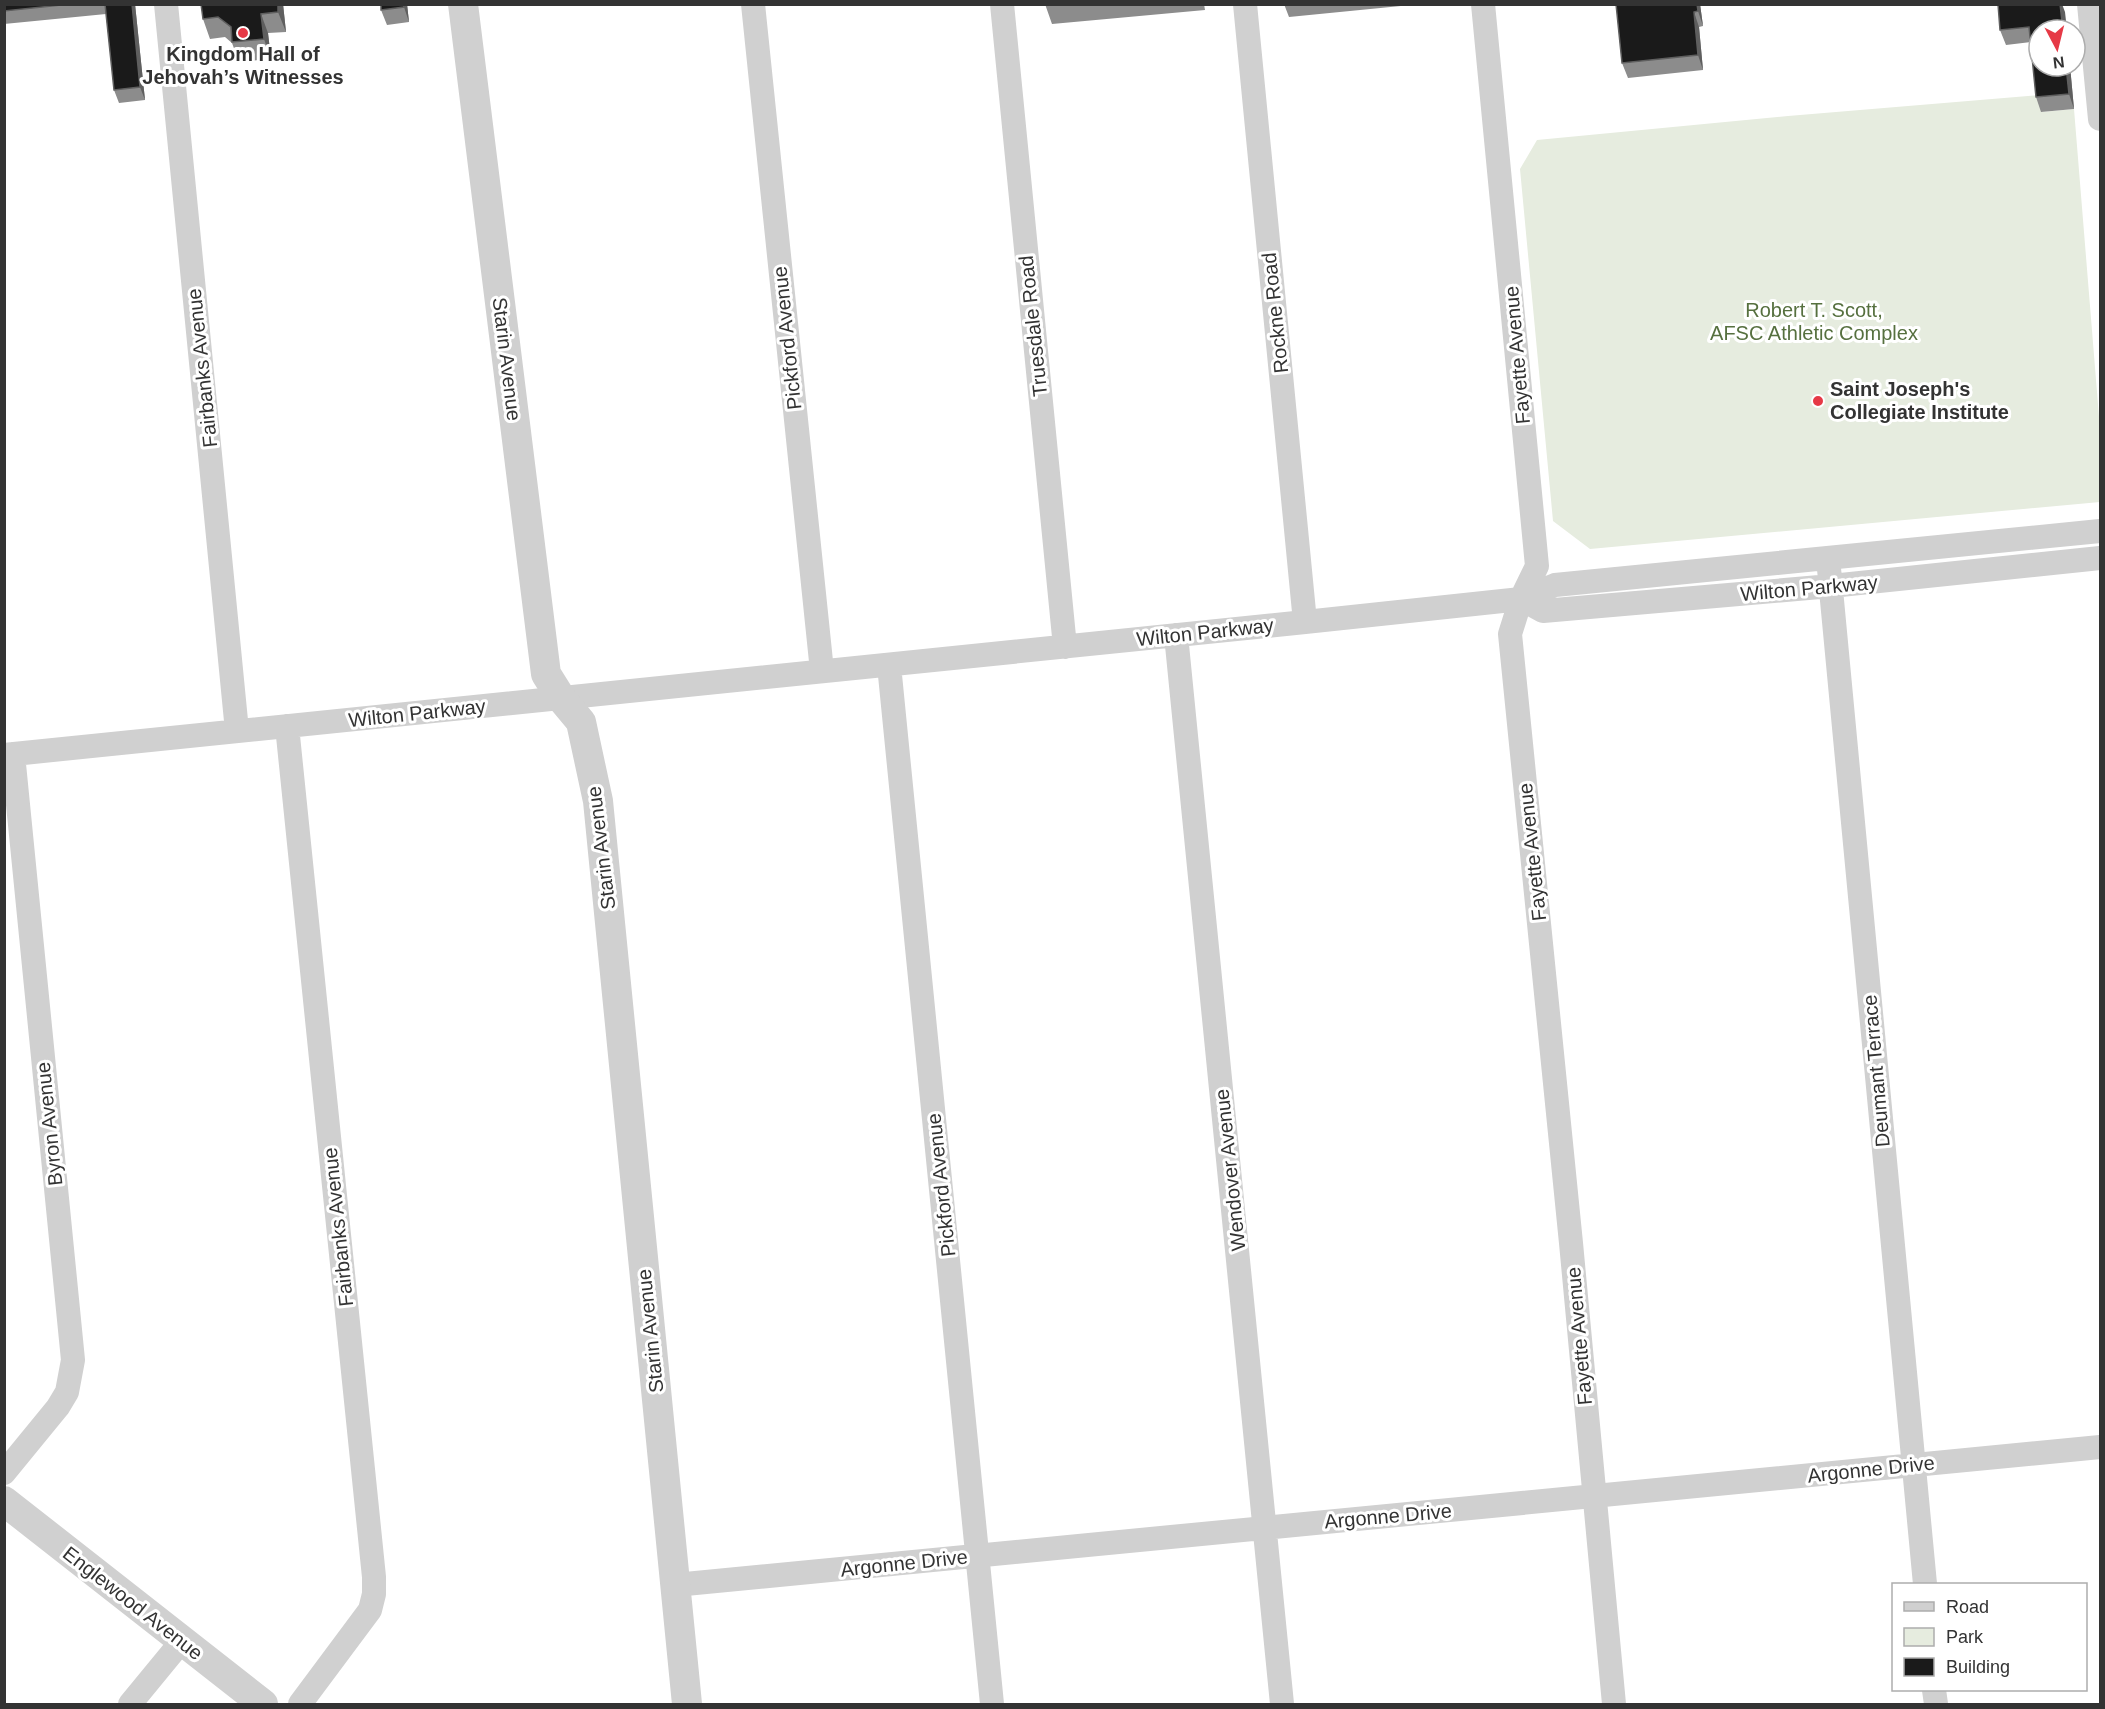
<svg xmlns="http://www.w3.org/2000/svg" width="2105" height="1709" font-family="Helvetica,sans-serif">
<rect width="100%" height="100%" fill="#fff"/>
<path fill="#e6ecdf" d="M2040 95 2042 112 2074 109 2100 429V502L1590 549 1553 521 1520 169 1537 140 1788 116Z"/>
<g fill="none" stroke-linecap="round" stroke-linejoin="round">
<path stroke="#d0d0d0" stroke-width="24" d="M166 4 237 731
M753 4 822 671
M1002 4 1065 647
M1245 4 1305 622
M1483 4 1537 566 1521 599 1510 634 1571 1243 1614 1704
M2089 4 2100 119
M1828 558 1925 1584
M1521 599 1543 611 1831 586 2100 558
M1176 635 1282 1704
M889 665 992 1704
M287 726 374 1577V1594L370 1610 300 1704
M4 755 1305 622 1521 599 1555 585 2100 531
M4 1473 58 1407 67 1392 73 1360 13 754
M675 1585 2100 1447
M1934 1690 1936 1704
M130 1704 181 1642"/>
<path stroke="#d0d0d0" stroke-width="30" d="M463 4 546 674 561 698 581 722 598 801 687 1704
M4 1501 263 1704"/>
</g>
<path fill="#8c8c8c" d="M4 4H135L145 100 119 103 114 90 106 14 4 24Z
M201 4H283L286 32 268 33 271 59 239 62 232 43 225 37 210 39 203 19Z
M381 4H407L409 22 387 25 381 10Z
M1045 4H1204L1205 10 1052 24Z
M1284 4H1421L1289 17Z
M1700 4 1703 26 1699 27 1703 70 1628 78 1622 63Z
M2065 12 2039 66H2070L2074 109 2041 112 2036 97 2031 42 2006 45 2000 30Z"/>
<path fill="#5f5f5f" d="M132 4H135L145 100 140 87Z
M278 4H283L286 32 278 12Z
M403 4H407L409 22Z
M1697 4H1700L1703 26 1698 11Z
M2060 4H2062L2065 12 2067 30H2063Z
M1694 12 1699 27 1703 70 1698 55Z
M261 14 268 33 271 59 264 39Z
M2066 66H2070L2074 109 2069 94Z"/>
<path fill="#1a1a1a" stroke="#5f5f5f" stroke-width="1.5" d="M4 4H71L4 11Z
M105 4H132L140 87 114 90Z
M201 4H278V12L261 14 264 39 232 42 231 27 218 17 203 19Z
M381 4H403L404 7 381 10Z
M1616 4H1697L1698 11 1694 12 1698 55 1622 63Z
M1998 4H2060L2063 30H2039V66H2066L2069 94 2036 97 2029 27 2000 30Z"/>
<g fill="#e63946" stroke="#fff" stroke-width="2">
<circle cx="243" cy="33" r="6"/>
<circle cx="1818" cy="401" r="6"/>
</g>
<g text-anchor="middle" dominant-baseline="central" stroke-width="6" stroke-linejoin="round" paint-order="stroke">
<g font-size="20" font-weight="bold" fill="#333" stroke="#fff">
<text x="243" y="54">Kingdom Hall of<tspan x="243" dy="23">Jehovah’s Witnesses</tspan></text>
<text x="1830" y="389" text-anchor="start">Saint Joseph's<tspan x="1830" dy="23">Collegiate Institute</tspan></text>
</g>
<g font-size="20" fill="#56703f" stroke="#fff">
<text x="1814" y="310">Robert T. Scott,<tspan x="1814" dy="23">AFSC Athletic Complex</tspan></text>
</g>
<g font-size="20" fill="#333" stroke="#fff">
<text transform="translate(1275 313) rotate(-96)">Rockne Road</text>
<text transform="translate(1033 326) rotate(-96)">Truesdale Road</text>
<text transform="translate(787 338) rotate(-96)">Pickford Avenue</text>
<text transform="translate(1517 355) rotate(-95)">Fayette Avenue</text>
<text transform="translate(507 359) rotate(83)">Starin Avenue</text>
<text transform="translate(202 368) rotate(-96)">Fairbanks Avenue</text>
<text transform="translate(1809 588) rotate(-5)">Wilton Parkway</text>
<text transform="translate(1205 632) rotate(-6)">Wilton Parkway</text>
<text transform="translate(417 713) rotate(-6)">Wilton Parkway</text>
<text transform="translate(601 848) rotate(-97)">Starin Avenue</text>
<text transform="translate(1532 852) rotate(-96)">Fayette Avenue</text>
<text transform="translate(1876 1071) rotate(-95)">Deumant Terrace</text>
<text transform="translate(49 1124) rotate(-96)">Byron Avenue</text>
<text transform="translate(1230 1170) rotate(-96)">Wendover Avenue</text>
<text transform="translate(941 1185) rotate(-96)">Pickford Avenue</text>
<text transform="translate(338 1227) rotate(-96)">Fairbanks Avenue</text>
<text transform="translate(650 1331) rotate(-96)">Starin Avenue</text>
<text transform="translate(1579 1336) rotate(-95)">Fayette Avenue</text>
<text transform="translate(1871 1469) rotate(-6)">Argonne Drive</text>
<text transform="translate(1388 1516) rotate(-5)">Argonne Drive</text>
<text transform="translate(904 1563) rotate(-6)">Argonne Drive</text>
<text transform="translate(133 1603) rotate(38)">Englewood Avenue</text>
</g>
</g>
<rect width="2105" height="1709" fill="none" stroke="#333333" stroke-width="12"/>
<rect x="1892" y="1583" width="195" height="108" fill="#ffffff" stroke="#adadad" stroke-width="1.5"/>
<rect x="1904" y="1602" width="30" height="9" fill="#d0d0d0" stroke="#adadad" stroke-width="1.5"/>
<text x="1946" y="1613" font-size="18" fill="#333333">Road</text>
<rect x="1904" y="1628" width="30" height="18" fill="#e6ecdf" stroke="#adadad" stroke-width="1.5"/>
<text x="1946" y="1643" font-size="18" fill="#333333">Park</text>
<rect x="1904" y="1658" width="30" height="18" fill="#1a1a1a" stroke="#adadad" stroke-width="1.5"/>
<text x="1946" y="1673" font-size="18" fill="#333333">Building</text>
<g transform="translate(2057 48) rotate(173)"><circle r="28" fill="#ffffff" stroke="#adadad" stroke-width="1.5"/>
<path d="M0-4.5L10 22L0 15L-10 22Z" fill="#e63946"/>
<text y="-9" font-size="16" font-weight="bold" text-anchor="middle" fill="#333333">N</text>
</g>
</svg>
